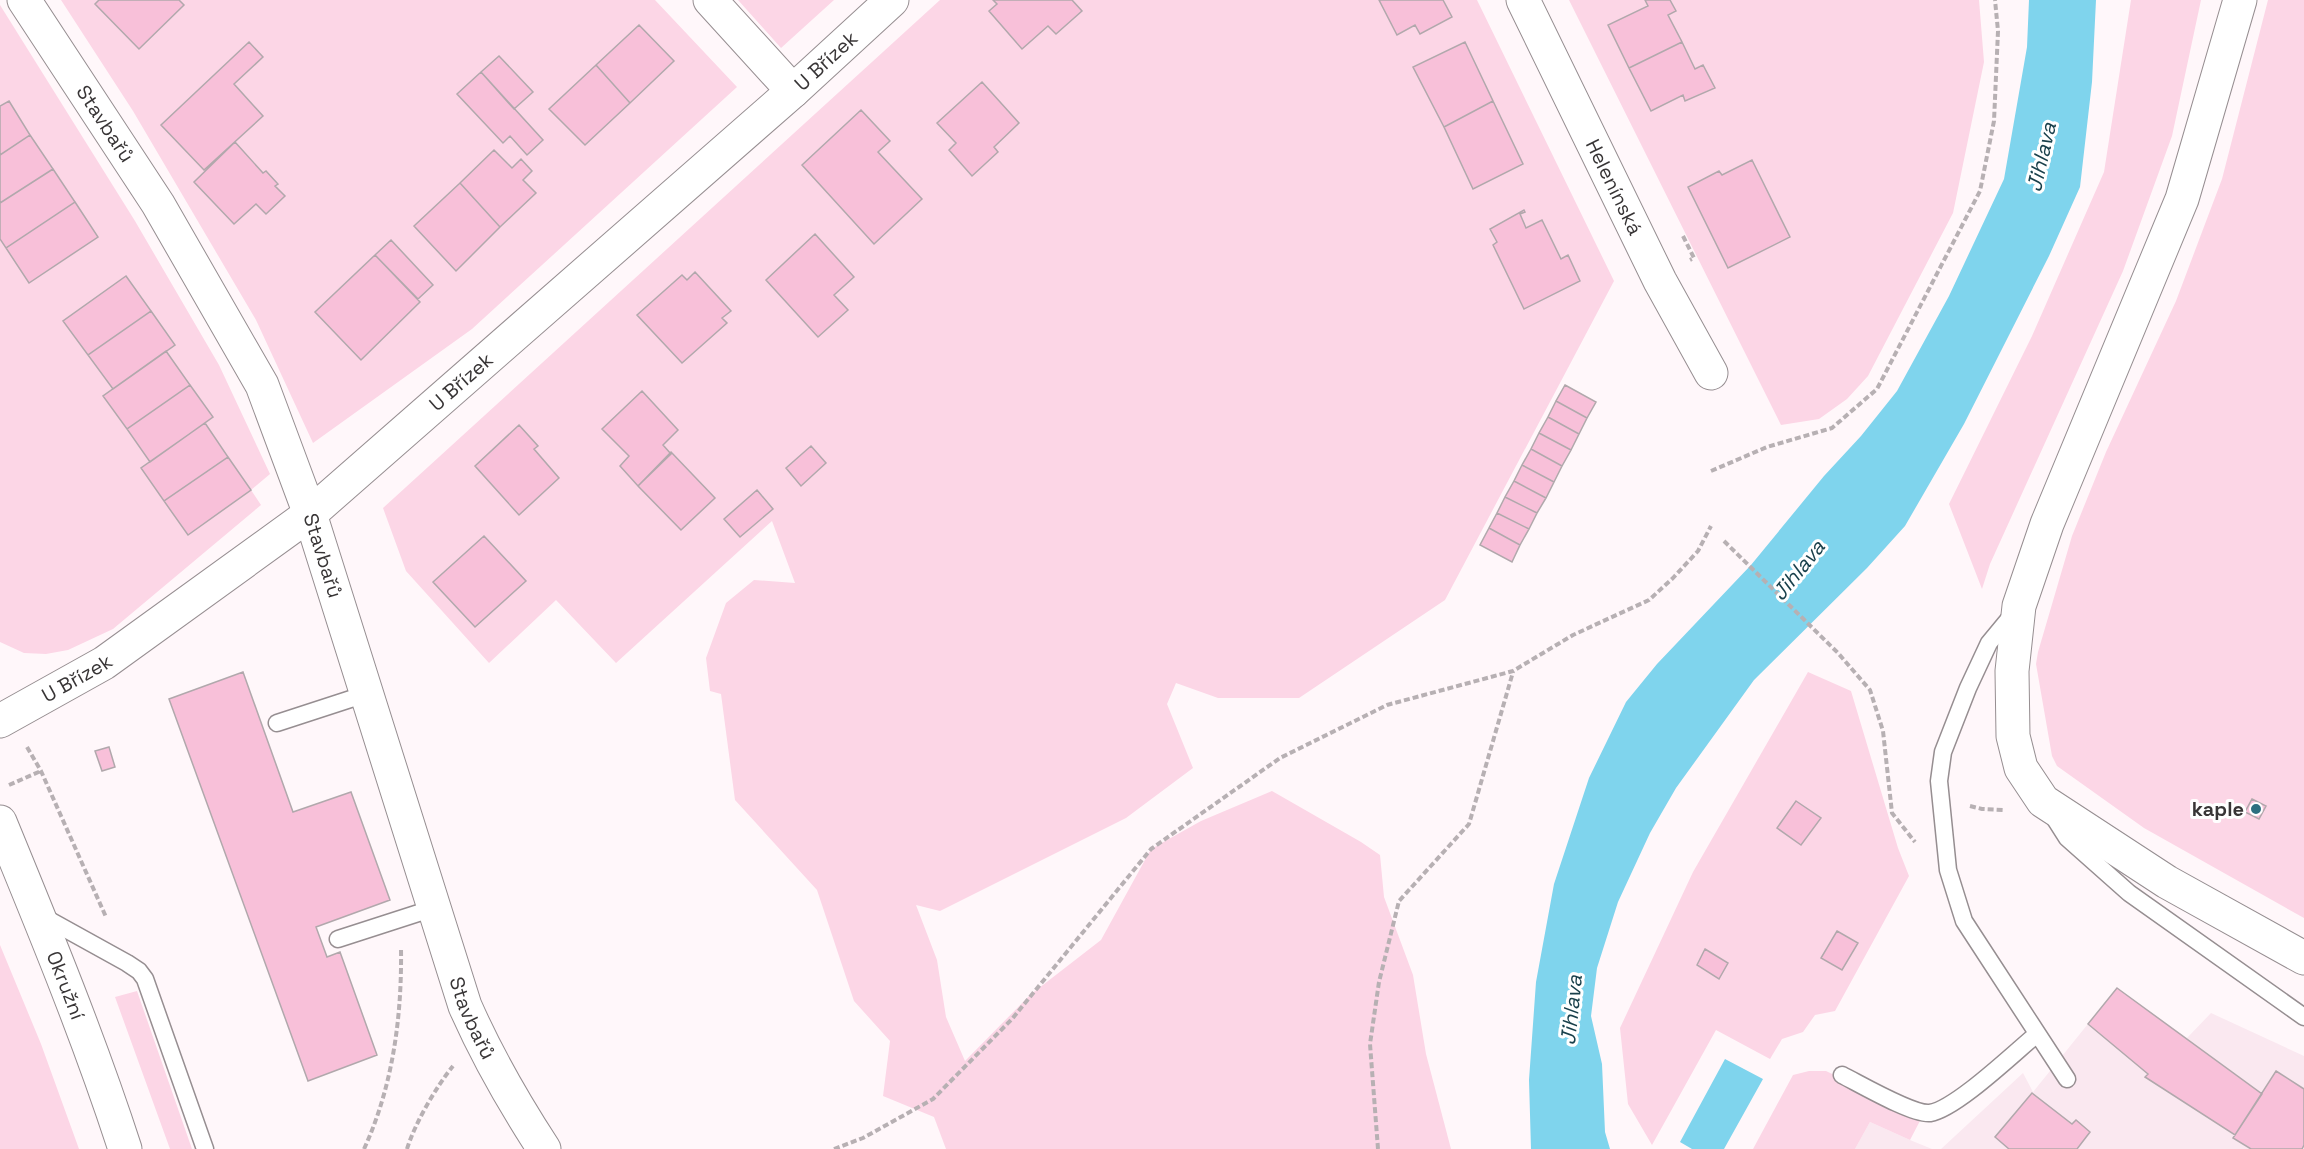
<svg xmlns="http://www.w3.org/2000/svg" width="2304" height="1149" font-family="'Space Grotesk',sans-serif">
<rect width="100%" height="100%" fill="#fff7fa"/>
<path fill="#fae8f0" d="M2117 988 2187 1038 2211 1013 2304 1056V1149H1941L2023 1073 2033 1092Z
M1870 1122 1910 1140 1932 1149H1855Z"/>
<path fill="#fcd6e6" d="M61 0H655L737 87 472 329 313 443 256 320 133 111Z
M738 0H834L781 48Z
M940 0H1477L1614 281 1445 600 1299 698H1218L1176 683 1167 704 1193 768 1126 818 940 911 916 905 937 960 946 1017 965 1061 1030 995 1101 940 1151 849 1201 821 1272 791 1361 842 1380 855 1384 897 1413 975 1426 1054 1451 1149H946L934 1117 883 1096 890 1041 854 1001 817 890 735 800 721 694 710 691 706 658 726 603 754 580 795 583 772 521 616 663 556 600 489 663 406 571 383 508Z
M1569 0H1979L1984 62 1953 213 1868 376 1847 399 1819 419 1781 425Z
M2131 0H2201L2172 136 2123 271 1990 564 1982 589 1949 504 2032 336 2104 172Z
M2268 0H2304V918L2144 828 2057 766 2052 756 2036 664 2038 652 2072 536 2106 452 2176 301 2222 179Z
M0 5 135 221 219 365 270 474 251 490 261 505 113 629 68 650 46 654 24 653 0 642Z
M1808 672 1851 691 1898 848 1909 876 1835 1011 1815 1015 1803 1032 1782 1039 1770 1059 1716 1030 1652 1145 1628 1104 1620 1028 1693 872Z
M0 945 41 1044 79 1149H0Z
M137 991 192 1149H170L115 997Z
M1809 1071H1826L1922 1117 1910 1140 1870 1122 1855 1149H1753L1793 1075Z"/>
<path fill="#7fd4ed" d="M2029 0H2096L2092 82 2080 187 2049 256 1964 424 1905 526 1867 568 1754 680 1676 788 1650 833 1618 902 1597 968 1591 1016 1602 1064 1605 1132 1610 1149H1531L1529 1080 1536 982 1554 884 1589 778 1626 702 1657 664 1751 565 1824 476 1861 436 1897 391 1949 296 2004 179 2027 47Z
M1725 1059 1763 1079 1724 1149H1692L1680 1142Z"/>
<path fill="#f8c0d9" stroke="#b1a8ac" stroke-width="1.5" d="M99 0H179L184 5 139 49 95 4Z
M993 0H1072L1082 11 1056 34 1048 26 1022 49 989 11 997 4Z
M1379 0H1443L1452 17 1420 34 1415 25 1397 35Z
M1645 0H1670L1676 11 1668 15 1682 42 1629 68 1608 25 1648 6Z
M639 25 674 61 630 103 596 65Z
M249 42 263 57 234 84 263 116 204 170 161 125Z
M1465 42 1493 101 1444 127 1413 67Z
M1682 42 1695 69 1703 65 1715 88 1685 101 1683 95 1651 111 1629 68Z
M499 56 533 92 514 109 481 72Z
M596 65 630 103 585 145 549 109Z
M481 72 543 140 527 155 510 136 503 143 457 94Z
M982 82 1019 123 994 147 998 152 972 176 949 150 956 143 937 123Z
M9 101 30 135 0 155V106Z
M1493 101 1523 164 1473 189 1444 127Z
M861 110 890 141 878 152 922 199 874 244 802 165Z
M30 135 53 169 0 203V155Z
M235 142 263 173 266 171 278 184 275 186 285 196 266 214 256 204 234 224 194 182Z
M494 150 512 168 521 159 532 171 523 180 536 193 500 227 460 183Z
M1752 160 1790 237 1728 268 1688 187 1719 171 1722 175Z
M53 169 75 202 6 248 0 239V203Z
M460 183 500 227 456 271 414 226Z
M75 202 98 237 29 283 6 248Z
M1524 210 1525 212 1520 214 1526 228 1542 220 1561 259 1568 255 1580 281 1524 309 1493 245 1497 242 1490 229Z
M815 234 854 277 834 295 848 310 818 337 766 280Z
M391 240 433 285 418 299 375 255Z
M375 255 420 302 361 360 315 312Z
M695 272 731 311 722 318 727 323 682 363 637 315 682 275 687 280Z
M126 276 151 311 88 355 63 321Z
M151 311 175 345 113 389 88 355Z
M166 351 190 385 127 429 103 396Z
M190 385 213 417 150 462 127 429Z
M1565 385 1596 402 1587 418 1556 401Z
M642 391 678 430 663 445 671 454 638 486 620 466 629 456 602 429Z
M1556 401 1587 418 1579 434 1548 417Z
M1548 417 1579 434 1571 450 1539 433Z
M205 423 228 457 164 501 141 468Z
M519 425 538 446 534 449 559 478 519 515 475 466Z
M1539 433 1571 450 1562 466 1531 449Z
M811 446 826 463 801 486 786 468Z
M1531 449 1562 466 1554 482 1522 465Z
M671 452 715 498 681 530 638 486Z
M228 457 251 490 188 535 164 501Z
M1522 465 1554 482 1546 498 1514 481Z
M1514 481 1546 498 1537 513 1505 497Z
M757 490 773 509 740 537 724 519Z
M1505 497 1537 513 1529 529 1497 513Z
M1497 513 1529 529 1520 545 1489 528Z
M1489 528 1520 545 1512 562 1480 545Z
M484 536 526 581 475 627 433 582Z
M243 672 293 812 351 792 390 900 316 927 327 957 340 952 377 1055 308 1081 169 699Z
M109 747 115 767 102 771 95 751Z
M2252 799 2266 806 2259 819 2245 812Z
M1796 801 1821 818 1801 845 1777 828Z
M1837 931 1858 943 1842 970 1821 958Z
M1705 949 1728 963 1719 979 1697 965Z
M2117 988 2262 1094 2235 1135 2145 1077 2148 1074 2088 1024Z
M2276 1071 2304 1089V1145L2302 1149H2251L2233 1138Z
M2032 1093 2072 1124 2076 1120 2090 1132 2077 1149H2009L1995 1137Z"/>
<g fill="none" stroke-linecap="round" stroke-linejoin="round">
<g stroke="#968e91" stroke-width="19">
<path id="service" d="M2013 614 1989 643 1968 688 1943 752 1939 781 1948 870 1964 921 2067 1079
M277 723 366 694
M2053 816 2067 838 2129 893 2304 1017
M42 916 127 963 139 971 145 979 205 1149
M338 939 434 908
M1842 1075C1860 1084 1913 1115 1930 1113 1956 1109 2015 1052 2037 1034"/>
</g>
<g stroke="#968e91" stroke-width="35">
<g id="minor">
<path id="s1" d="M24 0 158 204 262 385 310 514 465 1006C487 1056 514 1103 544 1149"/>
<path d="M710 0 793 91"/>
<path id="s2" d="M1523 0 1660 281 1711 373"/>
<path d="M2240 0 2182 199 2047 524 2019 606 2012 671 2013 736 2021 768 2043 801 2167 882 2304 958"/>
<path id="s3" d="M0 721 104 663 310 514 793 91 892 0"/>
</g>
</g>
<g stroke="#968e91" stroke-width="35">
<g id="tertiary">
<path id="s4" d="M0 822C44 929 89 1038 125 1149"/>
</g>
</g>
<path stroke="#b7b0b3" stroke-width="4" stroke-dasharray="6 3" stroke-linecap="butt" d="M1683 236 1694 258 1690 260
M1711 471 1767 447 1832 428 1877 389 1980 191 1994 121 1998 31 1995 0
M1724 541 1838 653 1870 690 1883 731 1892 813 1915 842
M27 747 41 771 106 917
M9 785 41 771
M1970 806 1982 809 2004 810
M364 1149C393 1086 402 1016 401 948
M407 1149C415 1123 436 1087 453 1066
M834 1149 863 1138 933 1099 1012 1019 1151 849 1280 758 1387 705 1513 671 1573 635 1649 600 1673 578 1698 551 1711 526
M1378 1149 1370 1044 1379 982 1399 901 1469 824 1513 672"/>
<use href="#service" stroke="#fff" stroke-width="16"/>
<use href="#minor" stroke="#fff" stroke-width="33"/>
<use href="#tertiary" stroke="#fff" stroke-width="33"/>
</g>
<circle fill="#2c6f80" stroke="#fff" stroke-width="2" cx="2256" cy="809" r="6"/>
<g text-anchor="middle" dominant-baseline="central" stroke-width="6" stroke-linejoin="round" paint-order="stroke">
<g font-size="20" fill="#383536" stroke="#fff">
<text stroke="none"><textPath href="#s3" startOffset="1060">U Břízek</textPath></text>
<text stroke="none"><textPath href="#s1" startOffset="148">Stavbařů</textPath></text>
<text stroke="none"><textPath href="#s2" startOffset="208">Helenínská</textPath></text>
<text stroke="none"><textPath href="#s3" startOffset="574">U Břízek</textPath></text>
<text stroke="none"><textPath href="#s1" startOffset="634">Stavbařů</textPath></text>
<text stroke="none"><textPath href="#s3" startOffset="88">U Břízek</textPath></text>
<text stroke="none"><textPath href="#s4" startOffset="176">Okružní</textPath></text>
<text stroke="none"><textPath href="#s1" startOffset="1120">Stavbařů</textPath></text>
</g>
<g font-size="20" font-weight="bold" fill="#383536" stroke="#fff" text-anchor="end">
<text x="2244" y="809">kaple</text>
</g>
<g font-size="21" font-style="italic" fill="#19404b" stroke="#fff">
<text transform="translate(2041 157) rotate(-77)">Jihlava</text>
<text transform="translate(1798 570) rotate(-51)">Jihlava</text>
<text transform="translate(1571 1010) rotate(-84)">Jihlava</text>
</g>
</g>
</svg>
